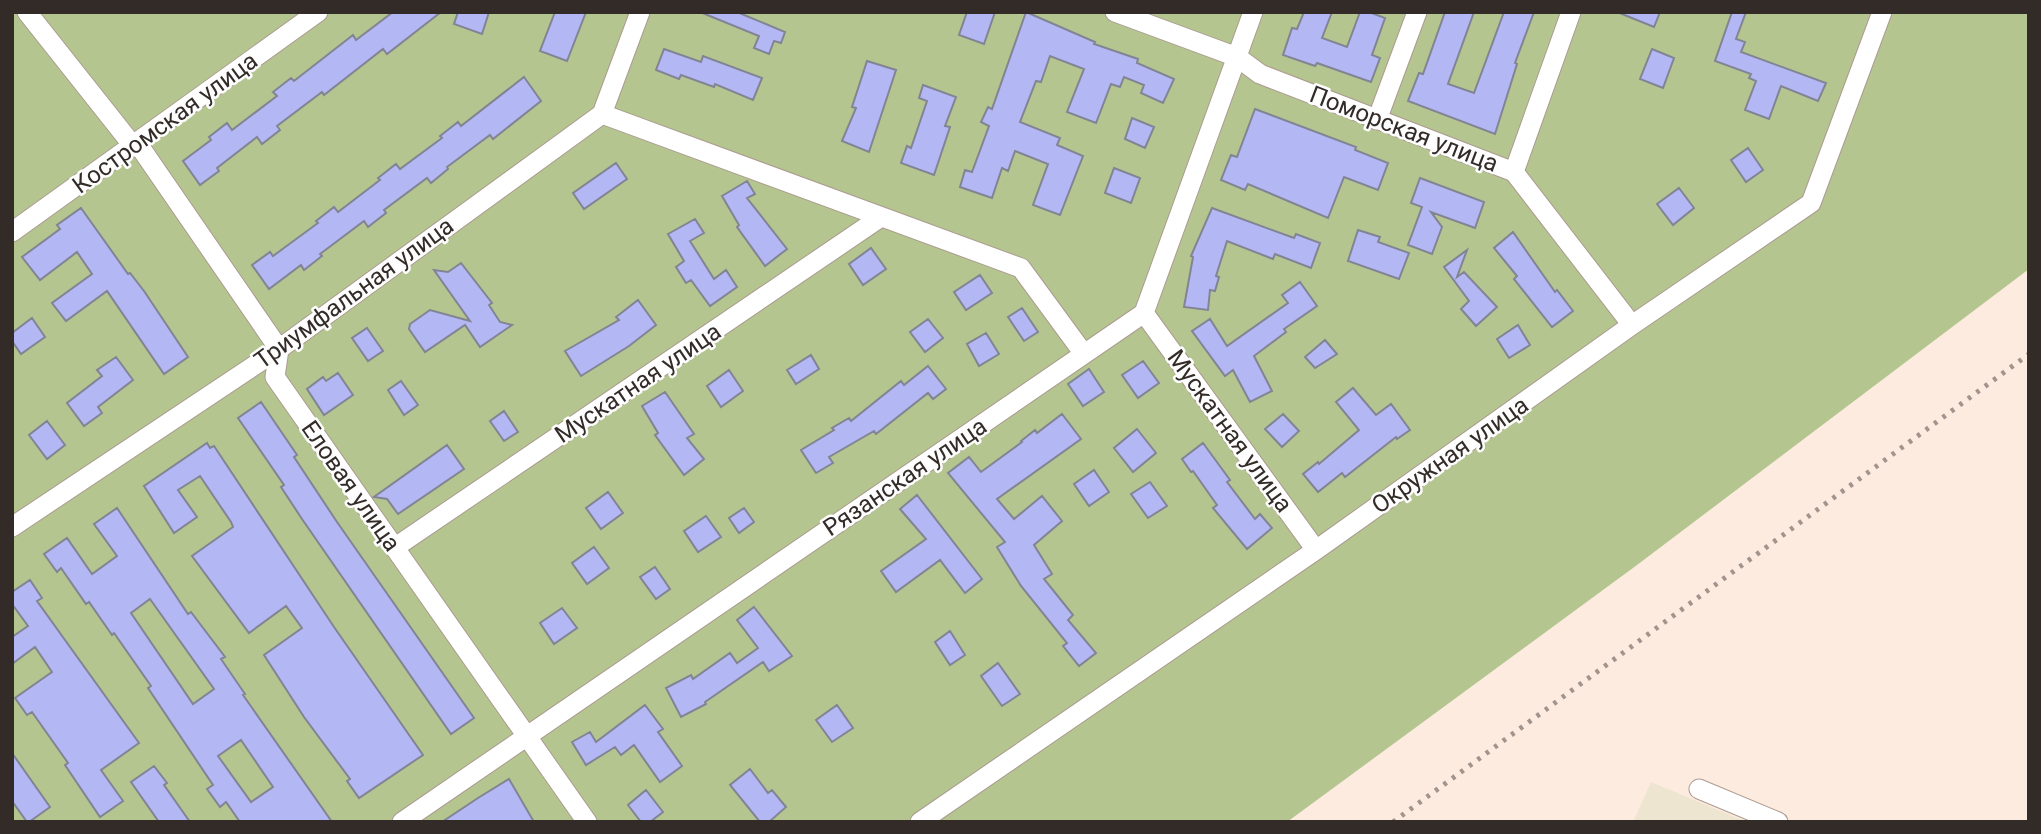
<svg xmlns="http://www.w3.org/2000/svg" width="2041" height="834" font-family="Roboto,sans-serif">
<rect width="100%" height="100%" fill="#feebe0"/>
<path fill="#ede5d0" d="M1651 782 1747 822H1633Z"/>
<path fill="#b4c590" d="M12 12H2029V269L1637 565 1287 822H12Z"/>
<path fill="#b3b8f4" stroke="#828494" stroke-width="2" fill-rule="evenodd" d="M393 12H441L387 54 383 49 324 95 322 92 277 126 280 130 262 144 257 137 217 168 219 171 200 185 183 161 211 140 209 137 227 123 232 130 277 96 273 92 291 78 294 81 353 35 356 40Z
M458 12H489L482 34 454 24Z
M555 12H586L567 61 540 51Z
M700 12H737L785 32 781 43 774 41 769 54 754 48 759 36Z
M967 12H995L984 44 959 35Z
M1026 12 1095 42 1094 44 1138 59 1137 63 1174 79 1163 103 1141 93 1144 85 1124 77 1120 87 1111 84 1096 123 1067 112 1084 69 1050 56 1041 82 1036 81 1020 122 1060 138 1057 145 1083 156 1060 215 1033 205 1048 164 1015 151 1008 171 1002 168 992 198 960 187 965 170 972 172 989 126 981 122 988 107 992 109Z
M1304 12H1332L1322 38 1347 47 1360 12H1369L1385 18 1372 55 1380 58 1371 82 1317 63 1315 66 1283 55 1292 28 1297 29Z
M1445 12H1474L1448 84 1474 93 1504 12H1534L1515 63 1517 64 1495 134 1408 101 1419 73 1423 74Z
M1617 12H1660L1654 27Z
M1732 12H1746L1736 39 1745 42 1741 52 1826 83 1818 101 1781 86 1769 119 1745 110 1756 81 1749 78 1751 74 1715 61Z
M664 49 701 62 703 56 762 78 753 100 715 84 714 87 681 75 679 79 656 70Z
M1652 49 1674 58 1663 88 1640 79Z
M867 61 896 70 869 152 842 141 856 108 852 107Z
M524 77 541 101 493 139 490 135 447 167 448 169 431 183 427 178 384 210 386 213 368 227 364 221 320 254 322 256 304 270 301 265 269 289 252 265 270 252 273 256 318 223 316 221 334 207 338 212 380 180 378 178 396 164 400 169 442 138 440 136 458 122 461 126Z
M923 85 956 97 945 126 950 127 934 175 901 163 907 146 911 148 927 101 919 98Z
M1255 109 1356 147 1355 150 1388 163 1378 190 1344 177 1328 218 1248 184 1245 190 1221 180 1231 155 1237 157Z
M1132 118 1154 127 1145 148 1125 139Z
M1748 148 1763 170 1746 182 1731 160Z
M616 163 627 179 584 209 573 193Z
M1114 168 1140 178 1131 203 1105 193Z
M1420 178 1484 202 1475 228 1431 212 1442 227 1432 254 1408 245 1422 207 1411 203Z
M747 181 755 194 747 198 787 249 765 266 737 227 739 225 722 196Z
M1679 188 1694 208 1673 225 1657 204Z
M81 208 128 274 130 273 144 291 188 357 164 374 107 291 66 321 52 303 92 274 77 252 40 280 22 257 60 229 57 225Z
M1212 208 1294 238 1296 234 1320 243 1311 268 1275 254 1273 259 1227 241 1216 276 1219 277 1215 291 1210 290 1208 310 1184 307 1193 257 1191 256Z
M695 219 704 233 690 241 714 279 726 270 737 287 710 306 691 280 686 283 676 267 684 261 668 234Z
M1358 230 1380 237 1378 242 1409 253 1399 279 1348 261Z
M1513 232 1555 292 1557 290 1573 311 1552 327 1514 279 1517 276 1494 248Z
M871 248 886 269 863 285 849 264Z
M1467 250 1457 277 1464 272 1497 307 1476 326 1461 309 1469 301 1444 267Z
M461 263 492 303 489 305 500 322 512 325 480 347 465 325 425 352 409 329 410 324 430 310 470 321 434 270 448 272Z
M980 275 992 293 966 310 954 292Z
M1300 282 1317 306 1284 329 1286 332 1254 356 1272 391 1250 402 1233 370 1225 376 1192 331 1210 319 1227 346 1288 303 1282 295Z
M638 300 656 325 629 346 581 376 565 351 619 320 616 317Z
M1022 308 1038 332 1024 341 1008 317Z
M32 318 45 337 21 354 12 341V333Z
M928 319 943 338 925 352 910 332Z
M1518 325 1530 345 1509 358 1497 339Z
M367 328 383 351 368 361 352 338Z
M986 333 999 354 979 366 967 344Z
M1325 340 1337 354 1315 368 1305 357Z
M811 355 819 369 796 384 787 370Z
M116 357 133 380 98 407 102 413 84 426 67 403 102 376 97 370Z
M1143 361 1159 383 1138 398 1122 375Z
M928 366 946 389 933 399 928 393 876 434 874 431 829 457 833 463 816 473 801 450 834 430 832 428 849 418 851 421 901 381 904 385Z
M1089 369 1104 392 1083 406 1068 384Z
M729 370 743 391 721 407 707 386Z
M338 373 353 395 324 415 307 389 323 377 326 381Z
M401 381 418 405 404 415 388 390Z
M1353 388 1376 415 1391 404 1410 430 1397 439 1396 437 1345 477 1342 473 1318 492 1303 474 1318 462 1319 464 1359 430 1336 402Z
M665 392 694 434 687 438 704 459 684 475 655 435 658 433 642 406Z
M261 402 297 455 294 457 337 522 474 718 451 734 302 519 281 487 284 485 238 418Z
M504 411 518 432 504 441 490 421Z
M1062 414 1081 439 997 499 1014 519 1042 496 1062 521 1034 545 1052 574 1044 579 1073 615 1068 620 1096 653 1079 666 1063 646 1067 643 1021 586 1000 552 997 547 1005 542 948 473 969 457 981 472 1022 442 1021 441 1035 430 1037 433Z
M1283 414 1299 431 1282 447 1265 429Z
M47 421 65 445 47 459 29 435Z
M1137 429 1156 453 1133 472 1114 448Z
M207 443 210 448 214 446 334 627 423 755 359 798 347 781 350 779 304 717 264 655 302 628 286 606 249 633 192 556 233 527 231 522 200 476 178 490 197 517 174 533 144 486Z
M1203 443 1230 480 1227 482 1255 519 1260 514 1272 528 1247 549 1213 508 1217 505 1193 471 1191 472 1182 459Z
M447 445 464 469 398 514 387 499 374 497Z
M1094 470 1109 492 1089 506 1074 484Z
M1150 482 1167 506 1148 518 1131 494Z
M608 492 623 513 601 529 586 508Z
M917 495 982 579 965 593 940 560 896 592 881 571 926 539 900 509Z
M117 508 188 614 191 612 225 657 221 659 245 694 243 695 332 822H240L226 802 220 807 207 789 213 785 148 688 151 686 114 633 112 635 89 602 86 604 61 568 57 572 44 554 67 538 92 574 117 556 94 524ZM150 599 214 689 193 704 131 613ZM241 740 273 787 251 802 218 756Z
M744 508 754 522 739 533 729 518Z
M706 516 721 537 698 552 684 531Z
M594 547 609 568 587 584 572 563Z
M655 567 670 589 656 599 640 577Z
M30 580 42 598 37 601 139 743 101 770 123 801 100 817 65 765 68 763 32 712 27 715 15 698 52 672 35 647 12 664V637L28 626 12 604V592Z
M754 607 792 656 769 671 763 662 705 702 706 704 681 717 666 688 691 675 693 679 730 653 737 663 758 648 737 620Z
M562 608 577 628 554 644 540 623Z
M950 631 965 655 950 665 935 642Z
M998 663 1020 694 1002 706 981 676Z
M645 705 663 729 658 732 682 766 660 782 634 745 621 755 615 747 586 765 572 742 590 732 596 742Z
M837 705 853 728 832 742 816 720Z
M12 753 50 807 29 822H27L12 801Z
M154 766 167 783 164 785 190 822H159L131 782Z
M750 769 768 793 772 790 786 807 769 822H760L730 785Z
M509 779 534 822H442L478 798Z
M646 790 663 812 650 822H641L628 805Z"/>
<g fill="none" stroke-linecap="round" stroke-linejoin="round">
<g stroke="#ac9b90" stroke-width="21">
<path id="minor" d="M27 12 134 147
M1115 12 1237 57 1260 74 1514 172 1632 325
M602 114 1021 268 1084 354
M1377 120 1417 12
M138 144 279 349 275 377 587 822
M1514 172 1571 12
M12 232 318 12
M1144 313 1316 550
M12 527 279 349 602 114 640 12
M394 548 881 217
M1699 789 1778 822
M402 822 1144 313 1253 12
M920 822 1316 550 1632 325 1811 203 1882 12"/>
</g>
<use href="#minor" stroke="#fff" stroke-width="19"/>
<path stroke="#a1948c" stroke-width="5" stroke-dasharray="3.5 7" stroke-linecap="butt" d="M1393 822 2029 354"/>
</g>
<g text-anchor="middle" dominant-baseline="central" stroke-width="5" stroke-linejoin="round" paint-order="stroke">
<g font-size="24" fill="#322b27" stroke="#fdfdfd">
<text transform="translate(165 123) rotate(-36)">Костромская улица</text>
<text transform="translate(1404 129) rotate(21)">Поморская улица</text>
<text transform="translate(354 293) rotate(-36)">Триумфальная улица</text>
<text transform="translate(638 383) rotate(-34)">Мускатная улица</text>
<text transform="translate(1230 431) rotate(54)">Мускатная улица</text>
<text transform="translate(1450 455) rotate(-35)">Окружная улица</text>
<text transform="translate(905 477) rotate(-34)">Рязанская улица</text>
<text transform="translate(351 486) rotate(55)">Еловая улица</text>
</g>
</g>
<rect width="2041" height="834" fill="none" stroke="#322b27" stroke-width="28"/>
</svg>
